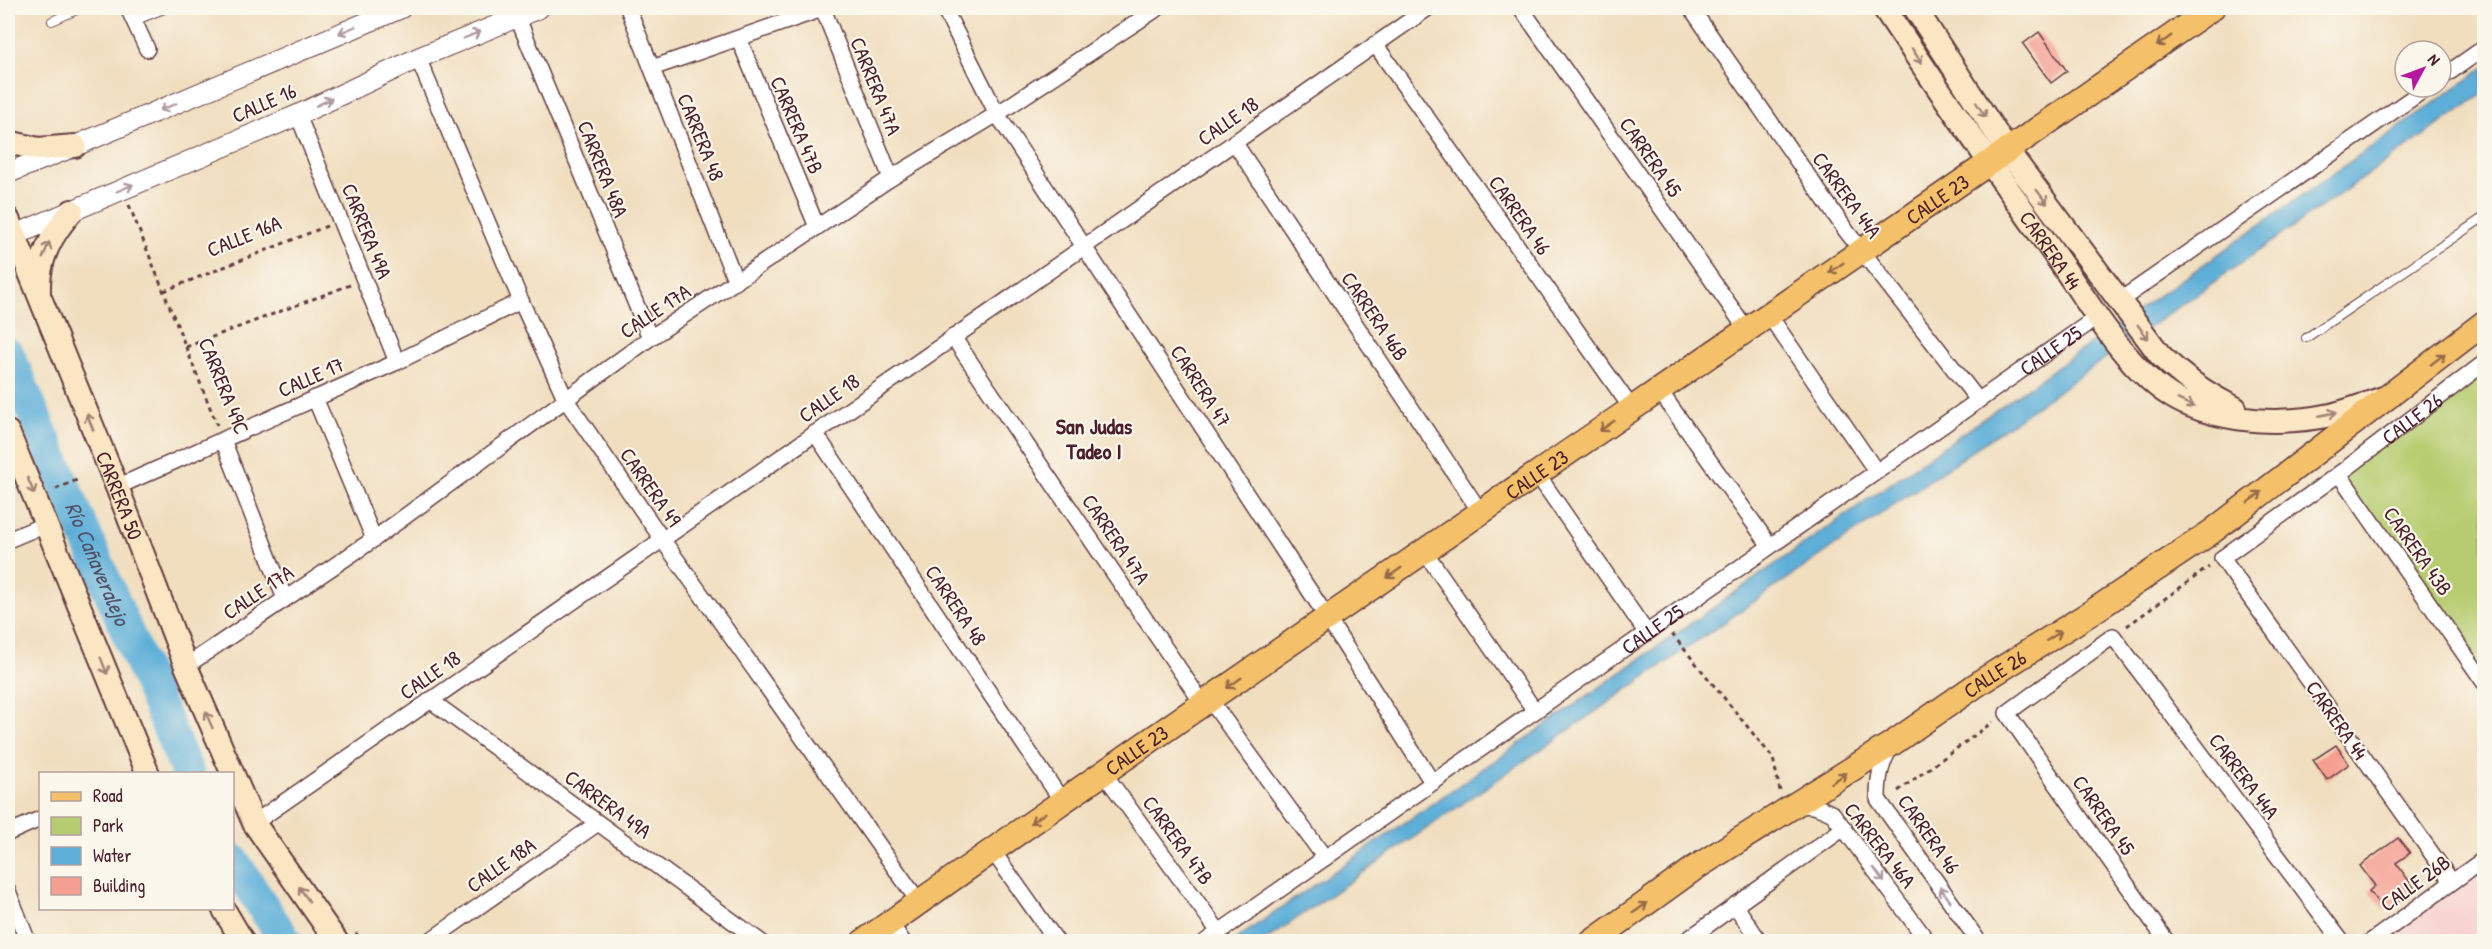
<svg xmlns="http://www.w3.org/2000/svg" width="2492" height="949" font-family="'Patrick Hand',sans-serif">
<rect width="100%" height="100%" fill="#fbf7ec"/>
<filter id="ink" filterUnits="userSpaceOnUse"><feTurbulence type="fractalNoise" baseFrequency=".0167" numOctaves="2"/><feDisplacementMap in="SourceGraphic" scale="12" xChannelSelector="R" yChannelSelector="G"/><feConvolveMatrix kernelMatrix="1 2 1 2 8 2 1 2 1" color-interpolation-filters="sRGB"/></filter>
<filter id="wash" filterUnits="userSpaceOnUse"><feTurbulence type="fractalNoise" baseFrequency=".008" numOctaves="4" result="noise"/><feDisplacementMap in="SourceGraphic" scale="24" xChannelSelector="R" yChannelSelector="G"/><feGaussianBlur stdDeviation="1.35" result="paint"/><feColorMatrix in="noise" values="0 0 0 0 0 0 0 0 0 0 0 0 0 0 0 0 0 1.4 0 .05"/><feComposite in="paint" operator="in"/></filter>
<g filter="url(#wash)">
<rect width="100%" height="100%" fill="#f0debf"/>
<path fill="#f7d0cf" d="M2484 859V941L2370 942Z"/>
<path fill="#b7cc70" stroke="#80764e" stroke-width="1.5" d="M2484 363V682L2339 474Z"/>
<path fill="#5dafd8" stroke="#546782" stroke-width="1.5" d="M2484 68V93L2054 394 1264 941 1232 942 1500 757Z"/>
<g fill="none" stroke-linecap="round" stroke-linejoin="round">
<g stroke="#5dafd8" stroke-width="33">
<path id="s1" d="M8 354 188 774"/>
<path d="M232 859 286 942"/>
</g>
</g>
<g id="blocks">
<path fill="#f49f91" d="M2039 32 2067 71 2051 83 2023 44Z
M2336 745 2349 764 2327 780 2313 760Z
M2398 838 2410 853 2396 863 2415 889 2385 911 2369 891 2375 886 2360 866Z"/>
</g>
</g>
<g filter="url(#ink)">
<use href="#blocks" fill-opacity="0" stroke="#633c41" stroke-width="1.5"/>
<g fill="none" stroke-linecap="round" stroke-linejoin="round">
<g stroke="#633c41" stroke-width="10">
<path id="service" d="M52 21 81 8
M134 21 166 8
M2306 338 2484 217"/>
</g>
<g stroke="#633c41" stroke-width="18">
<g id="minor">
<path d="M128 8 147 49"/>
<path d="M628 8 736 282"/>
<path d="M944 8 997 114 1319 605 1432 782"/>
<path d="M1521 8 1747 330"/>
<path d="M1691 8 1847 232 1978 400"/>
<path d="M823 9 891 178"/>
<path d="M517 16 650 338"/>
<path d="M739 39 817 227"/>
<path d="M1375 44 1632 409"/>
<path d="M418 58 521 301 566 400 662 539 919 902"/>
<path d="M652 68 825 8"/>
<path d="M2441 78 2484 48"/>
<path d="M298 115 397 362"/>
<path d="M1234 142 1481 513"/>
<path d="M2119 301 2428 87"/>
<path d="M1769 315 1876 471"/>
<path d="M953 337 1203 704"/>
<path d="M1659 390 1770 546"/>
<path d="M315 398 374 539"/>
<path d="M815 433 1062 801"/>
<path d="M223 440 285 599"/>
<path d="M1537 474 1646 632"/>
<path d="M2339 474 2484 682"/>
<path d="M117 487 397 362 521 301"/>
<path d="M8 540 46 524"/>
<path d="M1425 552 1535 711"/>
<path d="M186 666 374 539 650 338 891 178 997 114 1158 8"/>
<path d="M430 700 761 942"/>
<path d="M1210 700 1325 858"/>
<path d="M1890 748C1880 766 1878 779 1878 799L1979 942"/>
<path d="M1103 772 1219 932"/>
<path d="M1795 808C1809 802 1821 808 1833 814L1928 942"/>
<path d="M254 823 1428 8"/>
<path d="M8 833 40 819"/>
<path d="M992 850 1057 942"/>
<path id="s2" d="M2452 882 2222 558 2347 468 2484 363"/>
<path d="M8 891 28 942"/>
<path d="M1735 905 1760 942"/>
<path d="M890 922 903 942"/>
<path d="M428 942 598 823"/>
<path id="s3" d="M1205 942 2099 316"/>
<path d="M1684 942 1844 828"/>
<path d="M2167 942 2007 713 2113 636 2342 942"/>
<path d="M2370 942 2484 859"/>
</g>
</g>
<g stroke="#633c41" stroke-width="22">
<path id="tertiary" d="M8 173 75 146 401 8
M8 238 298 115 418 58 539 8"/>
</g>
<g stroke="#633c41" stroke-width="26">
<g id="secondary">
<path id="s4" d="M1884 8C1940 92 1998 175 2057 258 2090 304 2131 379 2184 403 2229 423 2283 425 2331 415 2348 411 2366 404 2383 398"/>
<path d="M1915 8 2007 150 2160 355C2183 378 2206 394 2235 408"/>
<path d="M8 142 38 149 75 146"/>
<path id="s5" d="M8 219 117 487 186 666 254 823 337 942"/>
<path d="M39 291C38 259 51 235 72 211"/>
<path d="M8 432 148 774"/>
<path d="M223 908 243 942"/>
</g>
</g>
<g stroke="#633c41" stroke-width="27">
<g id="primary">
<path id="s6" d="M863 942C1309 625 1764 322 2212 8"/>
<path id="s7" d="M1592 942 1695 868 1893 743 1982 681 2092 612 2210 533 2484 323"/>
</g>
</g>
<path stroke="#633c41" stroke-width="3" stroke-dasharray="4.5 4.5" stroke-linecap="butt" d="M129 205 217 425
M164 291 327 226
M186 347 350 285
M56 489 79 479
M2127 626 2209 567
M1672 634 1773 758 1780 791
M1898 791 1993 722
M356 933 362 942"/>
<use href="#service" stroke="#fff" stroke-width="8"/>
<use href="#minor" stroke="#fff" stroke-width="15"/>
<use href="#tertiary" stroke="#fff" stroke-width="20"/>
<use href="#secondary" stroke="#fbe6c3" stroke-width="22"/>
<use href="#primary" stroke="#f4c16a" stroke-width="24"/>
</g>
<defs><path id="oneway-shaft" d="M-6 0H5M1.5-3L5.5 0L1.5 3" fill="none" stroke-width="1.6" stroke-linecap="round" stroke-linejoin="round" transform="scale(1.5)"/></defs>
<g stroke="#ae9aa0">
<use href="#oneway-shaft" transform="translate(347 30) rotate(157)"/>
<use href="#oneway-shaft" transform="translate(472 35) rotate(-23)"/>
<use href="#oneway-shaft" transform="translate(324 102) rotate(-25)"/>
<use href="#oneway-shaft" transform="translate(168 107) rotate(157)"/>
<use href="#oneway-shaft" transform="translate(125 188) rotate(-23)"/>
<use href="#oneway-shaft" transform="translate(1879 875) rotate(54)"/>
<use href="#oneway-shaft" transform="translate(1945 894) rotate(-126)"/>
</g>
<g stroke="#966847">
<use href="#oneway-shaft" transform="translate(2164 41) rotate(145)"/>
<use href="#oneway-shaft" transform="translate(1836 268) rotate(145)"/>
<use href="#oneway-shaft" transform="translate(2438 359) rotate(-38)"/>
<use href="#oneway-shaft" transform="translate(1607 426) rotate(145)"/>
<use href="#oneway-shaft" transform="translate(2255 497) rotate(-38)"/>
<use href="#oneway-shaft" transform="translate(1394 573) rotate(145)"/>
<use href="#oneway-shaft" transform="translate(2054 636) rotate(-32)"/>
<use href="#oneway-shaft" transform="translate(1234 683) rotate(145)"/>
<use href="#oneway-shaft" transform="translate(1839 778) rotate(-33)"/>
<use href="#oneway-shaft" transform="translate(1038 818) rotate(145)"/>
<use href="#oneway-shaft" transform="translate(1640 908) rotate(-35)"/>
</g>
<g stroke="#a28277">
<use href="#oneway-shaft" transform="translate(1917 56) rotate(56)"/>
<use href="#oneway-shaft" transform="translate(1981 110) rotate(57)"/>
<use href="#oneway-shaft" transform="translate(2042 197) rotate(53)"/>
<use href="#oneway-shaft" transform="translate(46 250) rotate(-68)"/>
<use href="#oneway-shaft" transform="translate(2143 332) rotate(53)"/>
<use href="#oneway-shaft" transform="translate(2186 403) rotate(24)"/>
<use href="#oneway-shaft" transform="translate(2328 414) rotate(-11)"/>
<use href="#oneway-shaft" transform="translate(90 422) rotate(-112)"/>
<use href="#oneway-shaft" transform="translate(31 486) rotate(67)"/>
<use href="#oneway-shaft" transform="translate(104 666) rotate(68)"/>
<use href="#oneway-shaft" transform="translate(209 720) rotate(-113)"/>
<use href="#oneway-shaft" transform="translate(304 894) rotate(-125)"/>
</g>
</g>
<g text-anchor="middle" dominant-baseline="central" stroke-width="4.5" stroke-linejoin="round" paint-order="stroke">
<g font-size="21" fill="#4a1f2b" stroke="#fbf7ec">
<text transform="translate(876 86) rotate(68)">CARRERA 47A</text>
<text transform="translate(264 103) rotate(-24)">CALLE 16</text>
<text transform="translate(1228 121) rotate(-35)">CALLE 18</text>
<text transform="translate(797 125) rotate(67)">CARRERA 47B</text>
<text transform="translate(701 137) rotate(68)">CARRERA 48</text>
<text transform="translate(1651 157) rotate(55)">CARRERA 45</text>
<text transform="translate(603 169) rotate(68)">CARRERA 48A</text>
<text transform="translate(1847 195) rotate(54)">CARRERA 44A</text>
<text stroke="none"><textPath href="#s6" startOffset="1306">CALLE 23</textPath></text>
<text transform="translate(1520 215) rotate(55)">CARRERA 46</text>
<text transform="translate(367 231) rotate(68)">CARRERA 49A</text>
<text transform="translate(244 236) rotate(-22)">CALLE 16A</text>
<text stroke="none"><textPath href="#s4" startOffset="294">CARRERA 44</textPath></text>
<text transform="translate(655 311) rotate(-34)">CALLE 17A</text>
<text transform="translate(1375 316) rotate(56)">CARRERA 46B</text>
<text stroke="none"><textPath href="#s3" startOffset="1032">CALLE 25</textPath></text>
<text transform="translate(311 377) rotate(-24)">CALLE 17</text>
<text transform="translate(224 386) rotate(68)">CARRERA 49C</text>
<text transform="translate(1201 386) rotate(57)">CARRERA 47</text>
<text transform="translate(829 398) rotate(-35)">CALLE 18</text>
<text stroke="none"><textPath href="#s2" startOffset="633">CALLE 26</textPath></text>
<text stroke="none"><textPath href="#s6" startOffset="820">CALLE 23</textPath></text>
<text transform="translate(651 487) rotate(55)">CARRERA 49</text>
<text stroke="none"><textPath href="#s5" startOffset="298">CARRERA 50</textPath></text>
<text transform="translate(1116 539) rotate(56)">CARRERA 47A</text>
<text transform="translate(2418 551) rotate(55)">CARRERA 43B</text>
<text transform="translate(258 592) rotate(-34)">CALLE 17A</text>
<text transform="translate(956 605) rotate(56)">CARRERA 48</text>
<text stroke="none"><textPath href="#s3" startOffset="546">CALLE 25</textPath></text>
<text stroke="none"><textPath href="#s7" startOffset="484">CALLE 26</textPath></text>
<text transform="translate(430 675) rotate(-35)">CALLE 18</text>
<text transform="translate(2337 720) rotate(55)">CARRERA 44</text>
<text stroke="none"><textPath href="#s6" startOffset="334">CALLE 23</textPath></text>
<text transform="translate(2244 776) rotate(53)">CARRERA 44A</text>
<text transform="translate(608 804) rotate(36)">CARRERA 49A</text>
<text transform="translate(2104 815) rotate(55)">CARRERA 45</text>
<text transform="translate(1929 834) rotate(55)">CARRERA 46</text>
<text transform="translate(1178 840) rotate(54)">CARRERA 47B</text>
<text transform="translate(1880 845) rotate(52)">CARRERA 46A</text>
<text transform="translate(501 865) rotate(-35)">CALLE 18A</text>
<text transform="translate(2415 883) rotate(-36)">CALLE 26B</text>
</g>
<g font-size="22" font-weight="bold" fill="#4a1f2b" stroke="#fbf7ec">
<text x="1094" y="426">San Judas<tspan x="1094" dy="25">Tadeo I</tspan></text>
</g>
<g font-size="22" font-style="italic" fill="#515168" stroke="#fbf7ec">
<text stroke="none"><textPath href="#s1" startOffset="228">Río Cañaveralejo</textPath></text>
</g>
</g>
<rect width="2492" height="949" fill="none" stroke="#fbf7ec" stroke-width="30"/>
<rect x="39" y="772" width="195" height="138" fill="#fbf7ec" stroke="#b4a19f" stroke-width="1.5"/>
<rect x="51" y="792" width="30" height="9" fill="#f4c16a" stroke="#b4a19f" stroke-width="1.5"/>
<text x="93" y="802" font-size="18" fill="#4a1f2b">Road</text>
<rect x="51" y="817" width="30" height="18" fill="#b7cc70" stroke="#b4a19f" stroke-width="1.5"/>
<text x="93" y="832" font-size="18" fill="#4a1f2b">Park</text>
<rect x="51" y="847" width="30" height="18" fill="#5dafd8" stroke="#b4a19f" stroke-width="1.5"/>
<text x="93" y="862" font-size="18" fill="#4a1f2b">Water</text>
<rect x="51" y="877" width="30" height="18" fill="#f49f91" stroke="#b4a19f" stroke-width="1.5"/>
<text x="93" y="892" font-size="18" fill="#4a1f2b">Building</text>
<g transform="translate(2423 69) rotate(49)"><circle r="28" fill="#fbf7ec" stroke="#b4a19f" stroke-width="1.5"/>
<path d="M0-4.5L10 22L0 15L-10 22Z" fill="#b5179e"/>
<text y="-9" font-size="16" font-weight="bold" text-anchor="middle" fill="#4a1f2b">N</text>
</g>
</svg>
